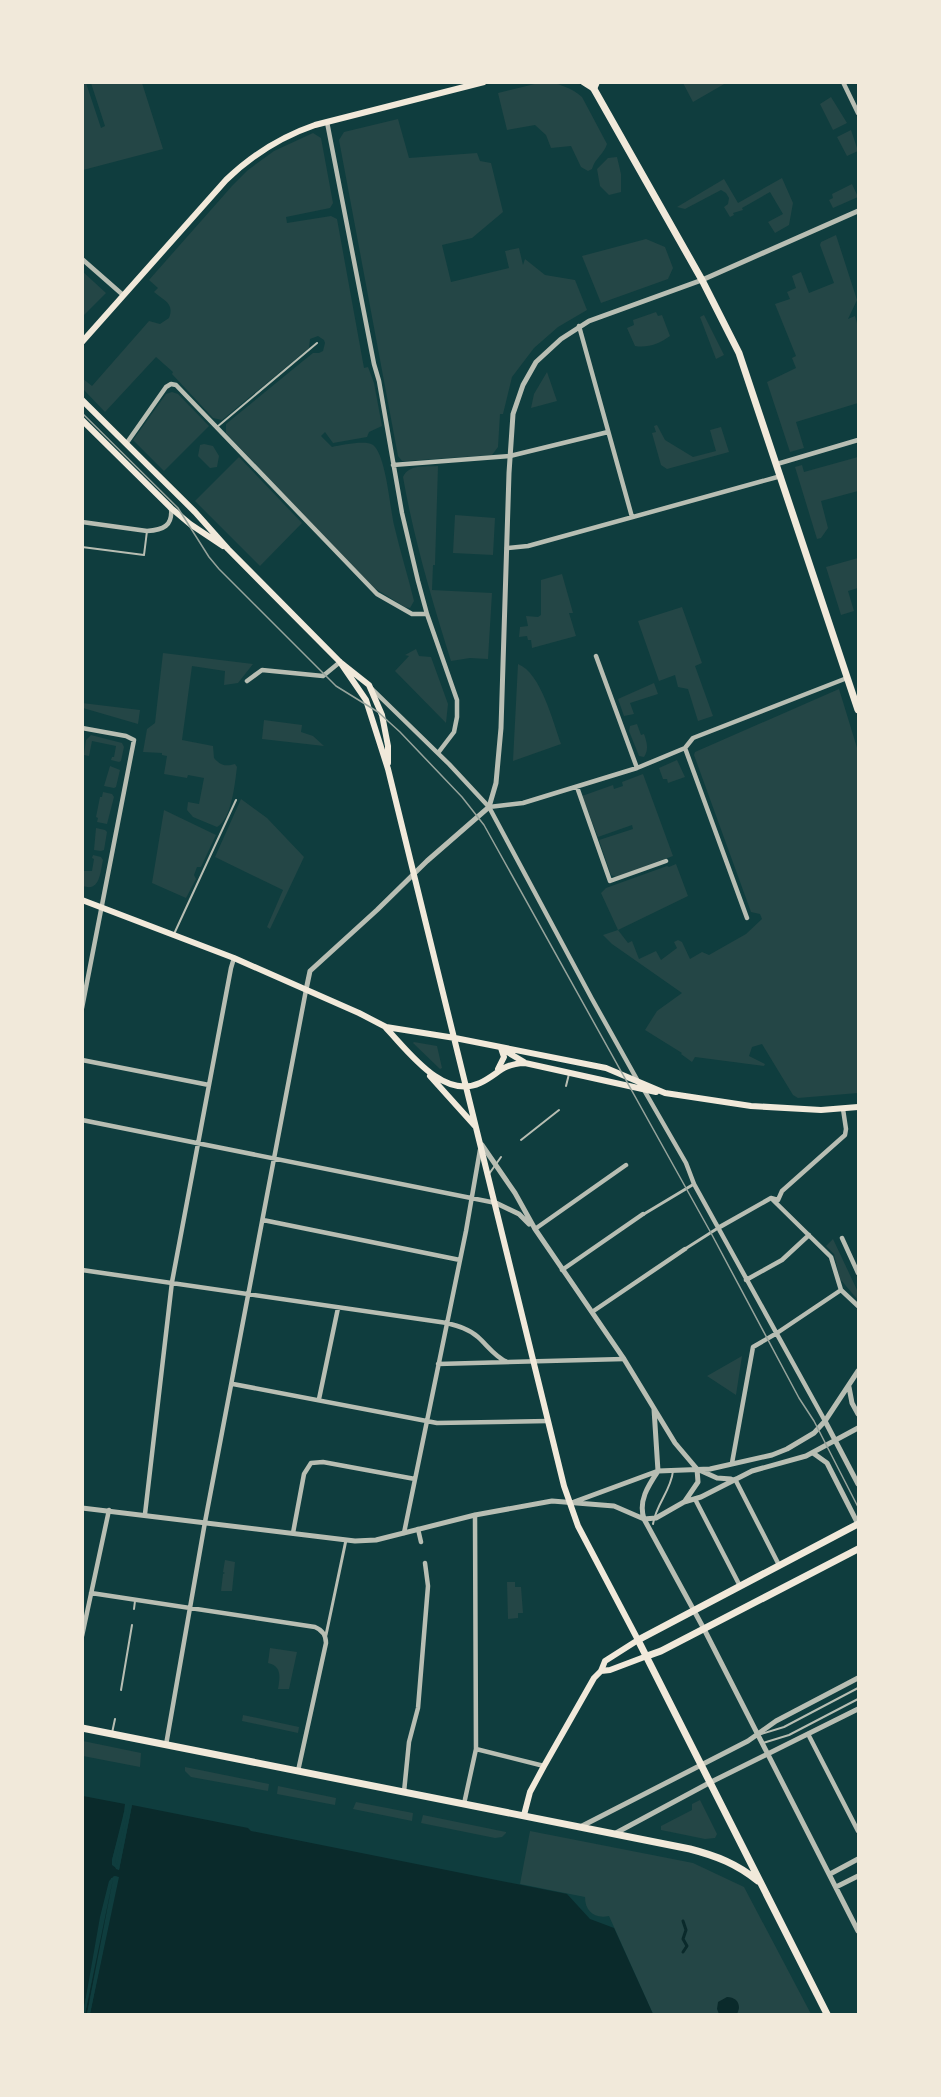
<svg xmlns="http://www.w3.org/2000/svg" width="941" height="2097" font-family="Signika,sans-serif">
<rect width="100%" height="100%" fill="#0f3d3e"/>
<path fill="#244646" d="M543 82C556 82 572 88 582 97L607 144C604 154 595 158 592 169L588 171 581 167 571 146 551 148 546 135 535 125 507 130 498 93Z
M86 83 101 128 105 126 91 83H142L163 149 83 170 82 84Z
M683 83H726L693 102Z
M831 97 847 123 833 130 820 104Z
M398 119 409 158 477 153 480 161 491 163 503 212 472 238 442 245 451 282 509 268 505 251 519 248 523 265 525 259 545 275 575 280 587 310 558 327 534 348 512 377 503 414H500L498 447 492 455 406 461H402L398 456 339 140 344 132Z
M851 130 858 151 847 156 837 137Z
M313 133 321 138 333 203 330 208 286 217 287 223 331 216 337 219 364 368 368 367 374 383 382 426 369 432 367 437 333 443 325 432 321 436 332 447C342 445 366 440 373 445 386 455 390 508 394 525 400 551 408 576 414 601L410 608 405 607 371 586 226 433V424L303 361 313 353H319L323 351 325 343 324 340 318 336 310 339 309 348 222 420 213 418 172 374 173 372 156 357 105 412 83 389 82 378 92 386 149 321 160 324 169 318C175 303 163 300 154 292L158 288 149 280 232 186 248 170 274 151Z
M617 157 621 174V192L609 195 600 186 597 169 608 158Z
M782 178 793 203 789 225 775 233 768 222 783 214 770 192 742 208 743 210 733 213 734 215 730 217 724 207 728 204 729 198 726 193 721 190 685 209 677 207 724 179 738 203Z
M852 184 858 197 833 208 829 200 833 198 832 194Z
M836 235 857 300 848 319 855 316 858 327V403L796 422 804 448 790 452 767 382 796 368 792 358 796 356 775 304 790 299 787 292 796 288 792 276 801 272 809 293 834 283 820 245 821 242Z
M646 239 665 247 673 268 668 279 601 303 582 256Z
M82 271 106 293 83 316H82Z
M656 312 658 316 662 315 670 336C659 344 648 348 635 346L627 328 634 325 633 320Z
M704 315 724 355 716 359 700 317Z
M547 372 557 401 531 408 534 394Z
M172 392 178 394 209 426 164 471 133 440 166 394Z
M657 425 665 440 693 457 716 451 710 430 721 427 729 452 667 469 661 465 652 433 656 432 654 426Z
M204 444 213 446 219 456 217 467 210 468 198 456 200 445Z
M239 457 302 523 260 566 195 501Z
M858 457V491L821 501 828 528 821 538 817 539 795 467 802 465 804 472Z
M438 466 435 565H433L432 590 492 593 488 659 470 658 451 661C432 600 414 540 403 477 409 464 424 467 438 466Z
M455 515 495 518 493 555 453 553Z
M858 558V588L848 591 854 611 841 615 826 567Z
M562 574 573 613H569L576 636 532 648 531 640H528L527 636 519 637 520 627 528 626 526 616 538 617 541 615V580Z
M682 607 702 663 695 666 713 716 698 721 688 689 678 687 675 675 659 681 638 621Z
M416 649 419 656 431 657 448 704 446 723 395 671 409 656 405 655Z
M163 653 253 664 238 683 224 685 225 671 192 666 182 740 213 746 214 758C220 765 225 767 235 764L237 767C235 782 232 819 217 827L193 817 187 810 188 802 199 804 204 778 188 775 187 778 164 774 167 756 162 755V753L143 752 147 729 155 723Z
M518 664C541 673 553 722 561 744L513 761Z
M654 683 658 694 630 703 634 714 624 716 618 699Z
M839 689 858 751V1093L798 1098 793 1095 762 1044 752 1047 749 1056 765 1064 764 1066 695 1057 692 1062 681 1054 682 1053 645 1030 657 1011 682 993 612 944 603 935 618 930 601 893 606 888 667 866 669 867 676 864 688 896 618 930 628 943 632 941 639 959 656 951 661 960 677 948 674 942 678 940 682 942 690 959 702 952 709 955 746 934 762 919 760 914 751 912 694 755 695 752Z
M82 703 140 710 138 724 83 708Z
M264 720 302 725 301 732 313 736 324 746 262 739Z
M637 724 641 735 644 734C647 743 649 749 644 757L639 756 629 731 630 726Z
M91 735 122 743 124 747 121 761 119 762 111 760 112 757H114L116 746 92 741 89 756 84 755 86 740Z
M677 760 685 777 668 783 667 779H663L659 768Z
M110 766 120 770 116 787 114 788 104 786Z
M643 774 673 856 616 877 611 875 599 840 633 829 632 825 598 837 582 796 613 785 614 789 623 786 622 782Z
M103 792 112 794 114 797 107 824 97 822 98 818 96 817 100 797H102Z
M241 799 267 818 304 857 270 929 267 927 283 890 215 857Z
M164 810 216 835 201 867H197L194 875 196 879 186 898 152 883Z
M96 828 105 830 107 832 104 850 101 851 94 850Z
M93 855 101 857 103 860C100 873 100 892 83 886V871H92L94 859 92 858Z
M414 1042 437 1046 442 1068 440 1069 413 1043Z
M833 1239 858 1292V1300L840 1279 834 1254 826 1246Z
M742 1356 736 1395 707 1376Z
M225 1560 235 1562 232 1591H221L223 1574 225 1573 223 1572Z
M507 1582H515V1587H521L523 1613H518V1618L508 1619Z
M270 1648 297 1652 289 1689H278C280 1677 282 1666 268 1663Z
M243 1715 299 1727 298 1733 242 1721Z
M83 1741 141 1753 140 1767 83 1756Z
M185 1767 269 1784 268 1791 191 1777 185 1771Z
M278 1786 336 1798 335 1805 277 1794Z
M700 1800 717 1834 715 1838 705 1839 661 1830V1826L692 1810V1804Z
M356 1802 413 1813 412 1821 353 1809Z
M423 1815 506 1832V1833L502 1837 495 1838 421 1823Z
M530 1831 693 1863 744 1887 811 2014H653L609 1916C594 1919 585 1911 585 1897L520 1884Z"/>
<path fill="#0a2a2b" d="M83 1796 125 1804 123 1819 112 1860 116 1869 119 1870 132 1805 248 1828 251 1831 567 1894 590 1919 614 1928 653 2014H90L118 1877 115 1876 114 1878H111L83 2012Z
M112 1879 114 1880 87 2014H85Z
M727 1997C737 1997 742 2005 737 2014H719L717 2009 718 2002Z"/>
<path fill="#0f3d3e" d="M130 1805H132L119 1870 112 1865V1860L124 1812 127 1811 115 1861 117 1865Z
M114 1876 119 1877 90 2014H87L113 1879 85 2014H83L100 1917 109 1881Z"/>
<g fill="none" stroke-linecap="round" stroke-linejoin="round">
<path stroke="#0a2a2b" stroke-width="3" d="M683 1952 687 1946 683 1939 686 1930 683 1921"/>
<path stroke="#b8beb3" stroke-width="2" d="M217 427 317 343
M82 547 144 555 147 531
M174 934 236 800
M566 1086 569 1074
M521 1140 559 1110
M489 1174 501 1157
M653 1524C656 1504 671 1491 673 1471
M134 1609 135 1601
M121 1690 132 1625
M112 1733 115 1719
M761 1734 784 1727 858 1688
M763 1743 789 1735 858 1699"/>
<path stroke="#b8beb3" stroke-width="3" d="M644 1214 694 1184
M685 1249 718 1228
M326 1635 346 1540"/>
<path stroke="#b8beb3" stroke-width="4.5" d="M843 82 858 113
M327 122 374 364 379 381 402 513 418 581 427 614 457 700V717L454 732 438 753
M82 259 123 295
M579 326 632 517
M126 444 166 387 171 384 176 385 377 594 412 614H427
M777 464 858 440
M393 465 510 456 608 432
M82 522 147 531C163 530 173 526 171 508
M507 548 528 546 781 476
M596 656 637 768
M247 681 262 670 323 676 340 662
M372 689 449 764 489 807 592 999 639 1083
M82 728 126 736 134 740 82 1008
M685 748 747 918
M577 787 610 881 666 861
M489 807 523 803 637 768 685 748 693 738 847 678
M82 1060 209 1085
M644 1090 686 1163 694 1184 825 1421
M82 1120 496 1203
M773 1200 831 1257 841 1290 858 1306
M263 1220 460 1260
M718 1228 771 1198 778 1200 782 1191 845 1135 846 1129 843 1109
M535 1229 626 1165
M842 1238 858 1273
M82 1270 447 1323C458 1326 469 1329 478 1337 488 1346 495 1357 507 1362
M562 1270 643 1214
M746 1280 782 1260 809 1235
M592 1312 685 1249
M438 1364 624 1359
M233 1384 437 1423 548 1421
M319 1399 338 1308
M732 1463 753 1347 777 1333 841 1290
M735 1479 779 1565
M695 1499 740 1586
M145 1514 172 1282 231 968 234 958
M418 1529 421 1542
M293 1533 304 1474 311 1463 323 1462 415 1479
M404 1533 466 1231 480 1150
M91 1593 315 1627C322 1630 326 1635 326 1643L298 1771
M82 1636 109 1510
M808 1734 858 1831
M166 1745 205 1522 306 990
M476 1749 544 1766
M404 1792 409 1742 418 1708 428 1586 425 1563
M464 1804 476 1749 475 1515"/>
<path stroke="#b8beb3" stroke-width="5" d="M306 990 310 971 377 910 427 861 489 807 496 783 501 728 509 473 513 414 523 385 536 362 561 339 589 321 702 280 858 211
M482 1145 515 1193 535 1229 624 1359 675 1443 697 1469 717 1478 731 1479
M496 1203 519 1214 529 1224
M849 1387 852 1403 858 1414
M654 1409 658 1471
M825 1421 858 1484
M813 1453 827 1463 858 1524
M658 1471C648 1486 638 1501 644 1519L704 1629 858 1931
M685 1501 698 1482 697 1469
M574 1502 658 1471 710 1469 772 1455 787 1449 814 1433 825 1421 858 1371
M82 1508 355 1541 376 1540 475 1515 552 1501 614 1506 644 1519 656 1518 684 1502 701 1497 752 1471 806 1456 858 1428
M580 1827 748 1741 776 1721 858 1678
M614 1834 709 1783 858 1709
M830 1874 858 1859
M836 1887 858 1876"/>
<path stroke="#f1e9da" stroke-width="6" d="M583 82 594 89 597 82
M82 342 226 180C252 155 280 137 315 125L484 82
M82 400 195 512 228 549 340 662 369 685 382 715 388 746V763
M82 420 171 508 190 524 223 546
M340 662 366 700 388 769 564 1486 578 1526 638 1640 605 1661 601 1671 594 1678 544 1766 530 1792 524 1815
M82 900 234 958 359 1013 386 1027 455 1038 606 1068 665 1093 751 1106 821 1110 858 1107
M386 1028C408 1051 443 1100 480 1083 499 1074 501 1064 525 1063L656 1092
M504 1050 524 1062
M498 1069 504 1057 501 1048
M430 1076 475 1126
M601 1671 610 1670 647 1656"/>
<path stroke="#f1e9da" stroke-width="7" d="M590 82 702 280 739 353 858 710
M647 1656 661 1651 858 1549
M82 1728 690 1849C717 1856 737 1864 758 1881
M827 2014 638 1640 858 1524"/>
<path stroke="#97a49c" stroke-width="1.5" d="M82 413 178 508 209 557 219 569 336 686 378 712 400 732 462 797 484 825 711 1233 799 1398 814 1421 858 1507"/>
</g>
<rect width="941" height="2097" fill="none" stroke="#f1e9da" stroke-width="168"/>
</svg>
